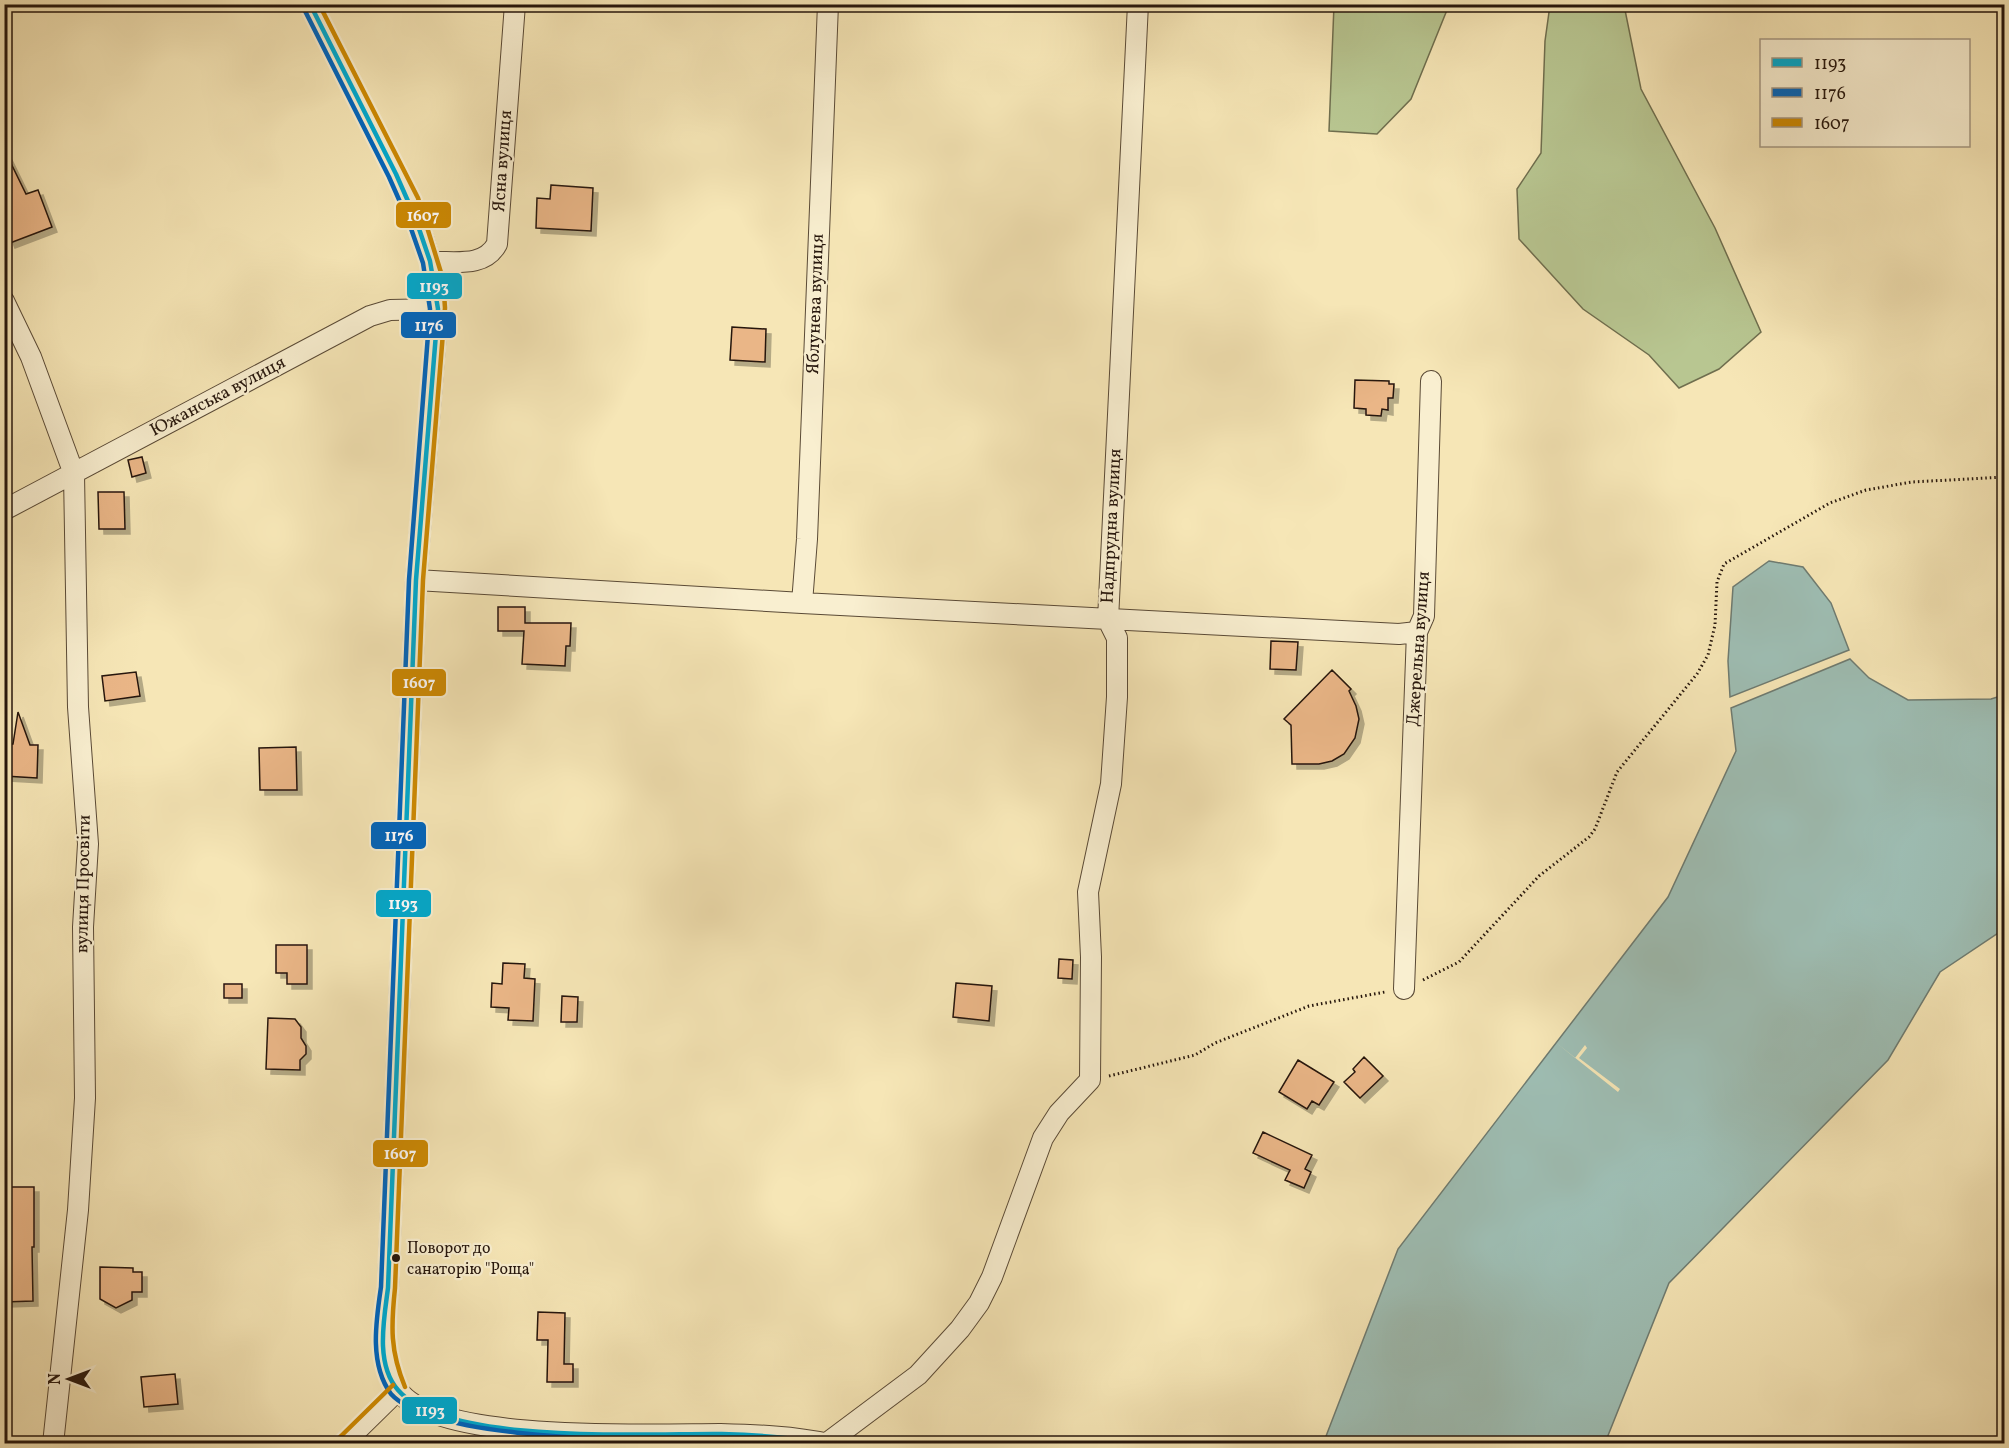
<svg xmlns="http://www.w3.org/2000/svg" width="2009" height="1448" font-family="Vollkorn,serif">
<defs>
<filter id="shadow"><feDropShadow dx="5" dy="5" stdDeviation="0" flood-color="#0004"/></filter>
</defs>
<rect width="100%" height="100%" fill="#f6e6b6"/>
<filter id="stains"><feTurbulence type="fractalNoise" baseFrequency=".00333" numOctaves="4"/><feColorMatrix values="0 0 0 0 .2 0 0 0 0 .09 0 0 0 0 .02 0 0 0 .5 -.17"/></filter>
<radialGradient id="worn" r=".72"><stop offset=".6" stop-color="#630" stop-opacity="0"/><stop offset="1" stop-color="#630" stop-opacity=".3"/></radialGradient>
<path fill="#b8c691" stroke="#6f6e4e" stroke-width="1.5" d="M1334 5H1449L1411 99 1377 134 1329 131Z
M1550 5H1624L1641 89 1715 228 1761 332 1719 369 1679 388 1649 355 1583 309 1519 239 1517 189 1541 153 1545 41Z"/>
<path fill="#9ebeb4" stroke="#6e7b71" stroke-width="1.5" d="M1769 561 1803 567 1831 603 1849 650 1730 697 1728 661 1733 587Z
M1850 659 1869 678 1908 700 1991 699 2004 695V929L1940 972 1888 1060 1669 1283 1605 1443 1323 1444 1398 1249 1668 897 1736 751 1731 708Z"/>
<path fill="#f6e6b6" d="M1554 1041 1575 1058 1585 1045 1587 1048 1579 1058 1620 1089 1618 1092Z"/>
<path fill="#eab687" stroke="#26160c" stroke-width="1.5" filter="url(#shadow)" d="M4 149 26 194 38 190 52 227 10 243 4 227Z
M551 185 593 188 591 231 536 228 537 198 550 199Z
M732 327 766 329 765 362 730 360Z
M1355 380 1389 381V384H1394L1393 398H1388V410L1382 409 1381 416 1366 415V409L1354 408Z
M142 457 146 473 132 477 128 460Z
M98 492H124L125 529H99Z
M498 607H525V623H571L570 646H566L565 666 522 664 524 631H498Z
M1271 641 1298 642 1296 670 1270 669Z
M1332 670 1351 689 1349 691 1356 706 1359 719 1355 738 1344 754 1332 761 1319 764H1292L1291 725 1284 719Z
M136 672 140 696 105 701 102 676Z
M18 712 30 745H38L37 778 4 776V744H13Z
M296 747 297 790H260L259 748Z
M276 945H307V984H287V973H276Z
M1059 959 1073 960 1072 979 1058 978Z
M503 963 525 964 524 978 535 979 533 1021 508 1020 509 1008 491 1007 492 983 502 984Z
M956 983 992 986 989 1021 953 1017Z
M224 984H242V998H224Z
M562 996 578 997 577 1022H561Z
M268 1018 295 1019 301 1027V1038L306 1046V1054L300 1060V1070L266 1069Z
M1364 1057 1383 1076 1360 1098 1344 1082 1355 1072 1353 1069Z
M1298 1060 1334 1082 1319 1105 1312 1101 1307 1109 1279 1092Z
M1263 1132 1312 1155 1305 1169 1311 1172 1304 1188 1285 1180 1290 1170 1253 1153Z
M4 1187H34V1247H32L33 1301 4 1302Z
M100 1267 133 1268V1272H142V1292H132V1300L116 1308 100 1299Z
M538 1312 565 1313 564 1364H573V1382H547L548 1340H537Z
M175 1374 178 1404 144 1407 141 1377Z"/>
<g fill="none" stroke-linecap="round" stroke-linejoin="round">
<g stroke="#5a4a36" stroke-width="22">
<path id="minor" d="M310 4C331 46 353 88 374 130 404 189 433 243 438 309L416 580 388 1288C384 1321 377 1361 398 1390 435 1444 655 1434 720 1434 756 1435 793 1436 829 1444
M431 262C455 261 484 268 497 244L515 4
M4 301 31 357 74 474 78 707 88 844 83 927 85 1098 78 1210 53 1444
M4 510 370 316 390 310 438 309
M416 580 802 603 1399 634 1417 632
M802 603 807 539 828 4
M1404 989 1417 632 1424 616 1431 381
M827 1443 918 1375 960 1329 979 1303 992 1277 1043 1138 1059 1113 1090 1080 1091 957 1088 892 1111 784 1117 697V638L1108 620 1138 4
M343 1444 398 1390"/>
</g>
<path stroke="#26160c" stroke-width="3" stroke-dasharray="1.5 3" stroke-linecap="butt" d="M1423 980 1459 962 1539 876 1589 837 1595 829 1617 772 1697 674 1708 655 1715 625 1717 582 1724 564 1830 503 1866 490 1912 482 2004 477
M1109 1076 1195 1055 1215 1043 1309 1006 1385 992"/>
<use href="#minor" stroke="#f9efd0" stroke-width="20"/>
<g stroke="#f9efd0" stroke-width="9">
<path id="bus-1" d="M310 4 396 174 415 217 430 261 438 309 416 580 388 1288C384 1319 375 1364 398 1390 446 1446 649 1433 722 1434 757 1435 792 1437 826 1444"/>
</g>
<g stroke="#f9efd0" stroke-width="9">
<path id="bus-2" d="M303 7 389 177 408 220 423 263 430 309 409 580 381 1287C376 1321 369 1364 391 1394 441 1448 688 1438 768 1444"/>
</g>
<g stroke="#f9efd0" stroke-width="9">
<path id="bus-3" d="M319 4 418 198 443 279 445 308 423 580 395 1288C391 1326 390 1351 405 1387
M338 1439 393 1385"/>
</g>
<use href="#bus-1" stroke="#00a9ce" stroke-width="4.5"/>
<use href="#bus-2" stroke="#0065bd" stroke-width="4.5"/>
<use href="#bus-3" stroke="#cd8902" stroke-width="4.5"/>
</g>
<circle fill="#26160c" stroke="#f9efd0" stroke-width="2" cx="396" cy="1258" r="5"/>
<g text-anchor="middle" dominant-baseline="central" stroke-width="4.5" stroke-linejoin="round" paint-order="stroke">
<g font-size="16" fill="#26160c" stroke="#f9efd0" text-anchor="start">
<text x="407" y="1249">Поворот до<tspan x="407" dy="21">санаторію "Роща"</tspan></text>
</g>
<g font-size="18" fill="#26160c" stroke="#f9efd0">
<text transform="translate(503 161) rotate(-86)">Ясна вулиця</text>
<text transform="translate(816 304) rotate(-88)">Яблунева вулиця</text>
<text transform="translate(218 397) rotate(-28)">Южанська вулиця</text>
<text transform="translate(1112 526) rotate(-87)">Надпрудна вулиця</text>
<text transform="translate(1419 649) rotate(-86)">Джерельна вулиця</text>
<text transform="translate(84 884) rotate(-89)">вулиця Просвіти</text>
</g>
</g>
<g stroke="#f9efd0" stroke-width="2">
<rect x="395" y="201" width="57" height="28" rx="6" fill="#cd8902"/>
<rect x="406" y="272" width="57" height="28" rx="6" fill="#00a9ce"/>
<rect x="400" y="311" width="57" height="28" rx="6" fill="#0065bd"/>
<rect x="391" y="668" width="56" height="29" rx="6" fill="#cd8902"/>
<rect x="370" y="821" width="57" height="29" rx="6" fill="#0065bd"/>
<rect x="375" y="889" width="57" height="29" rx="6" fill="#00a9ce"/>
<rect x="372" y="1139" width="57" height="29" rx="6" fill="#cd8902"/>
<rect x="401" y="1396" width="57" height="29" rx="6" fill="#00a9ce"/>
</g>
<g font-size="16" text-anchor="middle" font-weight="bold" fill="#fff">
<text x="423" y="221">1607</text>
<text x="434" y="292">1193</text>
<text x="429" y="331">1176</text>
<text x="419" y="688">1607</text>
<text x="399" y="841">1176</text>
<text x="403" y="909">1193</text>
<text x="400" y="1159">1607</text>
<text x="430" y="1416">1193</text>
</g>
<rect width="2009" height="1448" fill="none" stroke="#f6e6b6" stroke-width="24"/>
<rect x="6" y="6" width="1997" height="1436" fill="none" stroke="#26160c" stroke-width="3"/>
<rect x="12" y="12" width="1985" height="1424" fill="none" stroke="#26160c" stroke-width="1.5"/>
<rect x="1760" y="39" width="210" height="108" fill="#f9efd0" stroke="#a59882" stroke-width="1.5"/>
<rect x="1772" y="58" width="30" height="9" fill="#00a9ce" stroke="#a59882" stroke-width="1.5"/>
<text x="1814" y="69" font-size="18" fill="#26160c">1193</text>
<rect x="1772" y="88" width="30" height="9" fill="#0065bd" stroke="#a59882" stroke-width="1.5"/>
<text x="1814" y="99" font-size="18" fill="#26160c">1176</text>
<rect x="1772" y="118" width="30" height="9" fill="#cd8902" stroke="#a59882" stroke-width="1.5"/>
<text x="1814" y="129" font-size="18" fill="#26160c">1607</text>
<g transform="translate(69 1379) rotate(270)" stroke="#f9efd0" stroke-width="4.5" paint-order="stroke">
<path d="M0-4.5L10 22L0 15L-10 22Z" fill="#26160c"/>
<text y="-9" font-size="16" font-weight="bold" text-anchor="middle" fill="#26160c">N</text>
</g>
<rect width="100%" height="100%" filter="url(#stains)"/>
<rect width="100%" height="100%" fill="url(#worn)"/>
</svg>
